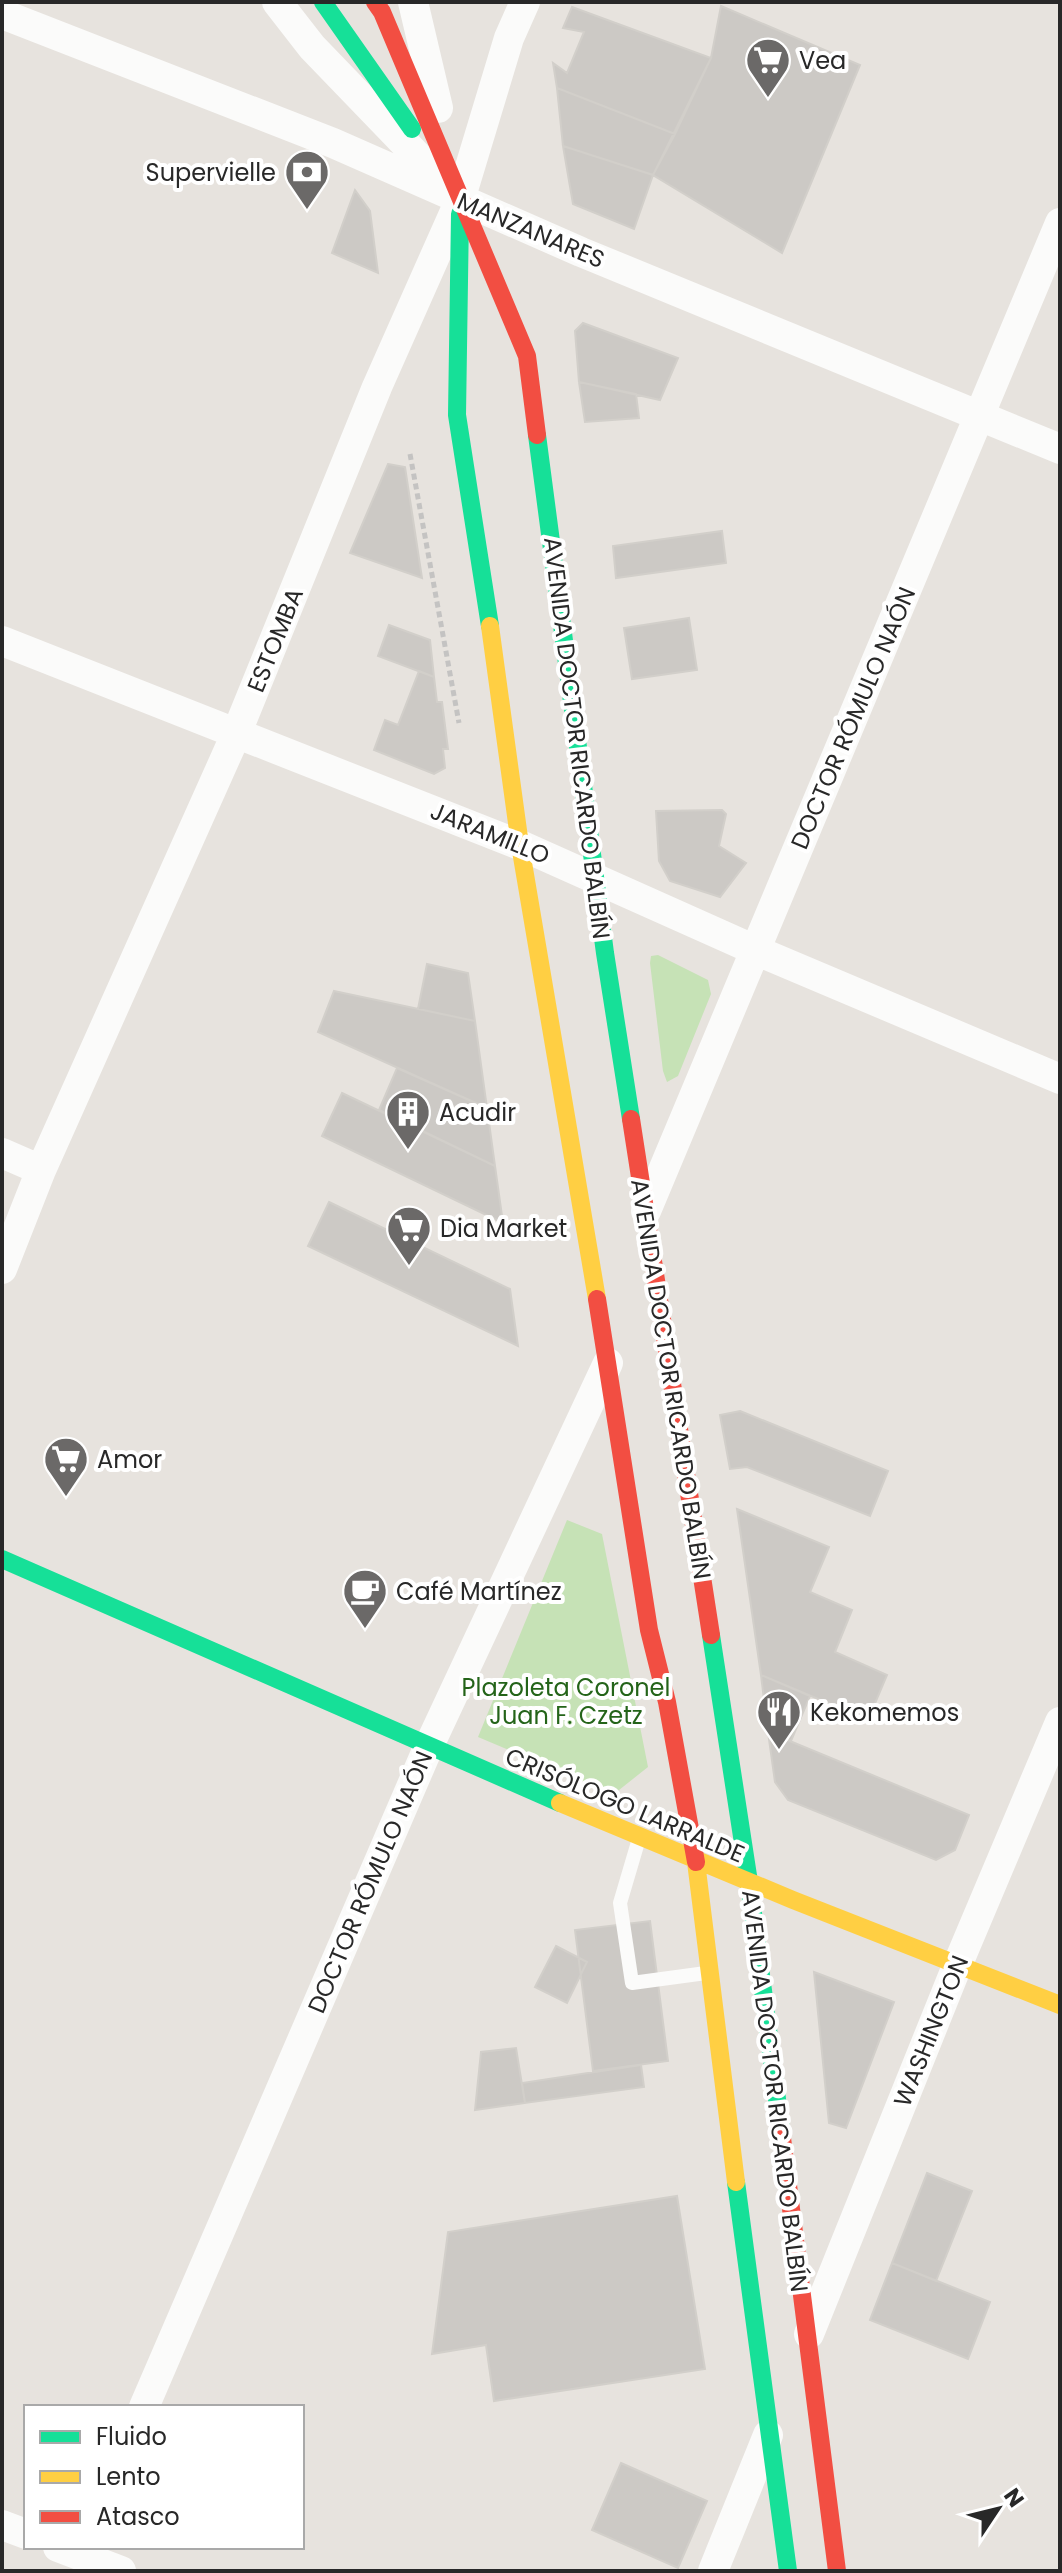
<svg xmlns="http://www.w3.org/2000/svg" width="1062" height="2573" font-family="Poppins,sans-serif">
<rect width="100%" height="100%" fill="#e7e3de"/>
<path fill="#c6e2b6" d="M658 955 708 980 711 994 678 1076 667 1082 663 1071 650 963 651 956Z
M567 1520 602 1534 648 1767 614 1794 478 1737Z"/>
<path fill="#ccc9c5" stroke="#d2cfca" stroke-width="2" d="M721 6 860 65 782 253 653 175 711 58Z
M572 7 711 58 675 134 557 88 553 63 567 73 584 32 563 28Z
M557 88 675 134 653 175 563 146Z
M563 146 653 175 634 229 573 204Z
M355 190 370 211 378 273 332 253Z
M583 323 678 358 660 400 579 382 575 331Z
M579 382 636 394 639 418 585 422Z
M388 464 405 467 422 578 350 553Z
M722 531 726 563 616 578 613 546Z
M689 618 697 670 632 679 624 628Z
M389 625 430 640 434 677 378 656Z
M419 671 434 677 437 702H442L448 749H443L445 768 434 774 374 750 385 720 398 725Z
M722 810 726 814 719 846 746 863 720 897 670 881 659 861 656 811Z
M427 964 468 973 475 1021 418 1009Z
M334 991 475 1021 487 1108 318 1032Z
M397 1068 487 1108 495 1166 379 1110Z
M342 1093 495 1166 503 1223 322 1136Z
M329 1202 510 1289 518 1346 308 1246Z
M740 1411 888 1471 870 1516 747 1467 730 1469 720 1415Z
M737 1509 829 1547 810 1592 852 1610 835 1652 887 1675 868 1720 761 1675Z
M761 1675 810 1696 791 1741 768 1732Z
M768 1732 969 1815 955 1850 936 1860 788 1800 775 1782Z
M650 1921 668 2061 593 2071 575 1930Z
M556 1946 587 1962 567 2003 535 1987Z
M814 1972 894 2002 846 2128 829 2123Z
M516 2048 525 2103 475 2110 481 2052Z
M641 2065 644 2087 525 2103 522 2083Z
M927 2173 972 2191 936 2281 892 2263Z
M677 2196 705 2369 494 2401 486 2345 432 2354 448 2232Z
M892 2263 990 2302 968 2359 870 2320Z
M621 2463 707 2501 678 2568 592 2530Z"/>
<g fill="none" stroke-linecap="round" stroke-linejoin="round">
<path stroke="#c4c3c2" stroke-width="5" stroke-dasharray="6 4" stroke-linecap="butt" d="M410 454 459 723"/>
<path stroke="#fbfbfa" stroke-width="14" d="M638 1842 620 1903 632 1983 706 1973"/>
<path stroke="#fbfbfa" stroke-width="30" d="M277 2 312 47 447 187
M413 2 438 108
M2 14 333 143 581 252 1060 449
M2 641 520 845 755 950 1060 1079
M2 1153 41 1170
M646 1211 1060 223
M2 1269 41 1170 237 732 377 387 460 200 509 38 525 2
M809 2334 957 1966 1060 1722
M144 2407 428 1748 608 1363
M2 2525 26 2534
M58 2547 121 2571
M713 2571 768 2435"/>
<path stroke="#16e098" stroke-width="18" d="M323 2 412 129
M460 214 457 415 490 626
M537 435 605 953 631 1119
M2 1559 560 1803
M711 1635 749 1882 781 2130
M736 2182 788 2571"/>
<path stroke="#ffcf43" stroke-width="18" d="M490 626 520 845 597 1299
M560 1803 793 1900 1060 2005
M696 1862 736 2182"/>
<path stroke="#f24e42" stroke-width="18" d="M375 2 382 12 527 356 537 435
M631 1119 711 1635
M597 1299 649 1630 667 1702 696 1862
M781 2130 837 2571"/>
</g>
<defs>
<g id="supermarket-pin" transform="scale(2.3)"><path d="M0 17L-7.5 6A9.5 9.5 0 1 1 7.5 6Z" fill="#6b6968" stroke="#fff"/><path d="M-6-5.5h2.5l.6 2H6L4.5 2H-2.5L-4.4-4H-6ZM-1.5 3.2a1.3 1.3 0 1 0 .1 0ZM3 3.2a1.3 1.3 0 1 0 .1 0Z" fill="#fff"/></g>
<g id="bank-pin" transform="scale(2.3)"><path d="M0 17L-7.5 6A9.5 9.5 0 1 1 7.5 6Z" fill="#6b6968" stroke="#fff"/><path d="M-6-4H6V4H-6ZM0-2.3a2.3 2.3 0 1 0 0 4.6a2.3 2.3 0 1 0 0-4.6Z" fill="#fff"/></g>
<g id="building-pin" transform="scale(2.3)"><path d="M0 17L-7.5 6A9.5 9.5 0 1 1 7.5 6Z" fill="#6b6968" stroke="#fff"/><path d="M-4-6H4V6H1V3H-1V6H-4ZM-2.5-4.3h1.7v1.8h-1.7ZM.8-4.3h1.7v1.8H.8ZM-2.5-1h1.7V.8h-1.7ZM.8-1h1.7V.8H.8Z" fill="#fff"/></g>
<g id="cafe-pin" transform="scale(2.3)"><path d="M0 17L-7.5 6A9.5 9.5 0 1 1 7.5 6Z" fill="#6b6968" stroke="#fff"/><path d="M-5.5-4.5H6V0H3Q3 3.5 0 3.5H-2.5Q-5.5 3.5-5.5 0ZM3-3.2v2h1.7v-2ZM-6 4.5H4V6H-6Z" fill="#fff"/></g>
<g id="restaurant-pin" transform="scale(2.3)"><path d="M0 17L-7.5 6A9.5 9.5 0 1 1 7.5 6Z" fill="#6b6968" stroke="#fff"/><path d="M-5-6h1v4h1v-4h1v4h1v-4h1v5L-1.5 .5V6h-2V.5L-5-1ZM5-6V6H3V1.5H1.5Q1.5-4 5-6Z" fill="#fff"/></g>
</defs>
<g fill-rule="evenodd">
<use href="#supermarket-pin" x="768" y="60"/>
<use href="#bank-pin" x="307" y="172"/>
<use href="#building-pin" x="408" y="1112"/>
<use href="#supermarket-pin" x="409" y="1228"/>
<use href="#supermarket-pin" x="66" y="1459"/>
<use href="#cafe-pin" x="365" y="1591"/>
<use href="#restaurant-pin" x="779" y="1712"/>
</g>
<g text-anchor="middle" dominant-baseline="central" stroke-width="8" stroke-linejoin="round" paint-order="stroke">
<g font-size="24" fill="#282828" stroke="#fff" text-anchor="start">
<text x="799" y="60">Vea</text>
<text x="276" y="172" text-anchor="end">Supervielle</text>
<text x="439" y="1112">Acudir</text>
<text x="440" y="1228">Dia Market</text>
<text x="97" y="1459">Amor</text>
<text x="396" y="1591">Café Martínez</text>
<text x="810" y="1712">Kekomemos</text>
</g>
<g font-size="24" fill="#282828" stroke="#fff">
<text transform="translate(531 230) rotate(23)">MANZANARES</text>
<text transform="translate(275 640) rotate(-68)">ESTOMBA</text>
<text transform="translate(853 718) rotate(-67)">DOCTOR RÓMULO NAÓN</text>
<text transform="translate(577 738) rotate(83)">AVENIDA DOCTOR RICARDO BALBÍN</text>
<text transform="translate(490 833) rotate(22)">JARAMILLO</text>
<text transform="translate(671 1379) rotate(81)">AVENIDA DOCTOR RICARDO BALBÍN</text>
<text transform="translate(625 1805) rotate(23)">CRISÓLOGO LARRALDE</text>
<text transform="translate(370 1882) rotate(-67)">DOCTOR RÓMULO NAÓN</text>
<text transform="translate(931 2031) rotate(-68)">WASHINGTON</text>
<text transform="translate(775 2091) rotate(83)">AVENIDA DOCTOR RICARDO BALBÍN</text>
</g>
<g font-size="24" fill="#246419" stroke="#fff">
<text x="566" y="1687">Plazoleta Coronel<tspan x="566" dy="28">Juan F. Czetz</tspan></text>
</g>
</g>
<rect width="1062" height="2573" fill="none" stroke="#282828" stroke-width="8"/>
<rect x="24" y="2405" width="280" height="144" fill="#ffffff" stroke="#a9a9a9" stroke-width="2"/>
<rect x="40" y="2431" width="40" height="12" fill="#16e098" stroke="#a9a9a9" stroke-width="2"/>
<text x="96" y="2445" font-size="24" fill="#282828">Fluido</text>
<rect x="40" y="2471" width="40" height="12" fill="#ffcf43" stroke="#a9a9a9" stroke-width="2"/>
<text x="96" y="2485" font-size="24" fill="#282828">Lento</text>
<rect x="40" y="2511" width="40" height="12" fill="#f24e42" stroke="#a9a9a9" stroke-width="2"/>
<text x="96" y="2525" font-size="24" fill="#282828">Atasco</text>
<g transform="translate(998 2509) rotate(55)" stroke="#ffffff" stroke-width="6" paint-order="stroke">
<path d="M0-6L14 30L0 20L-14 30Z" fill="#282828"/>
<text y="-12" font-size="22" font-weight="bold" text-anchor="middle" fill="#282828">N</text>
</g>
</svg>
